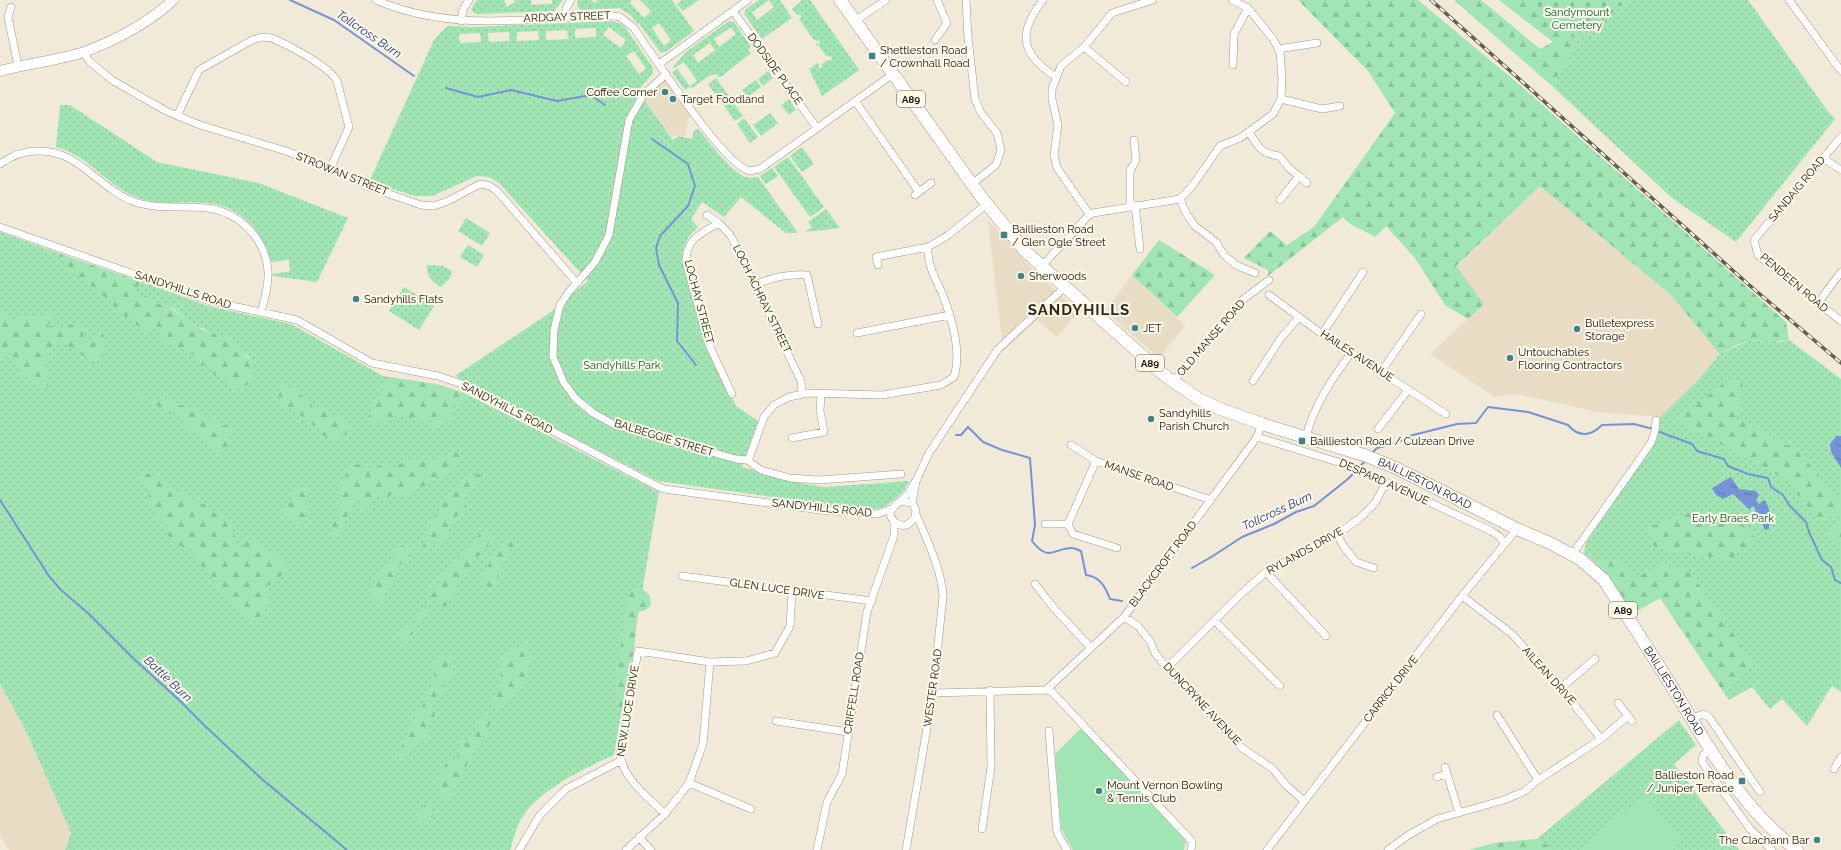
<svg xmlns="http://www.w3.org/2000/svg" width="1841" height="850" font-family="Raleway,sans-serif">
<defs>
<pattern id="green-dots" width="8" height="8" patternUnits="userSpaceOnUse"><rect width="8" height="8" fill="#a0e5b3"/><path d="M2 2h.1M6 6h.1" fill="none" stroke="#89c499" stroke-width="1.8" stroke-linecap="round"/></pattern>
<pattern id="forest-firs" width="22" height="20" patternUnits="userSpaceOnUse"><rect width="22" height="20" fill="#a0e5b3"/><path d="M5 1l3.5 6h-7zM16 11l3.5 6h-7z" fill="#89c499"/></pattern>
<pattern id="cemetery-stones" width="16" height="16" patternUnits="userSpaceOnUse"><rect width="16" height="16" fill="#a0e5b3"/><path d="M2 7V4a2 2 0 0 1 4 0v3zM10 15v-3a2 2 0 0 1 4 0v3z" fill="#89c499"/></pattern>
<pattern id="water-ripples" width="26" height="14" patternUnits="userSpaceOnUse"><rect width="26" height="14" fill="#7494d7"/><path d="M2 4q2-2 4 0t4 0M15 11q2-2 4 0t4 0" fill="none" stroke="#5e78ad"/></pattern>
</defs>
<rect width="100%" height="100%" fill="#f2ead8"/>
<path fill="#e8ddc4" d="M665 75 692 112 688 120 685 136 678 135 672 137 643 97Z
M1540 186 1671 295 1720 354 1699 379 1660 417 1597 412 1517 394 1495 397 1430 354 1484 304 1456 267Z
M988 220 1026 262 1078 312 1057 337 1037 320 1003 351Z
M1132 275 1185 326 1159 358 1105 311Z
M0 684 25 729 71 833 65 850H9L0 836Z"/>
<path fill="url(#green-dots)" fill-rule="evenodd" d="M477 0H504L507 7 515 2 514 0H531V5L552 4V0H563L554 11 478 14 474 13 471 9Z
M578 0H591L595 3 597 0H632L630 3 644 18 651 11 640 0H672L694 31 667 51 661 53 640 25V23L638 24 631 15 622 10 621 8 581 10 577 6ZM659 23 671 40 664 46 652 28Z
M682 0H699L683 11 677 4Z
M759 0H769L752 12 757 20 774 7 769 0H780L792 18 762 39 744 14 746 9Z
M802 0H810L860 71H858L822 96 809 69 817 63 819 64 818 67 822 68V64L828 60 831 61 832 57 826 56 818 45 816 46V43L819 44 820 41 814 40 799 19H797L801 18V15L796 14 792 9Z
M1628 0H1748L1827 110 1835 119 1736 242 1672 198 1552 86 1577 41Z
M611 21 619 23 625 27 653 68V73L638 91 673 140 679 136 692 139 694 130 698 129C709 142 730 170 745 177 749 178 754 178 758 177L798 233H786L782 230 741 197 724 217 702 202 691 219 698 227 689 236 683 249 682 258 704 338 736 406 758 421 742 467 793 482 825 487 909 481C905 493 889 507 876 509 871 510 866 509 860 509L658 481 455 376 548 314 588 281 499 183 489 177 477 176 432 196H415L369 182 434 40 447 26 474 27ZM609 27 626 40 621 48 603 35ZM596 28V37L575 38V29ZM567 30 568 39 546 40V31ZM538 31 539 40 517 41V32ZM509 32 510 41 489 42 488 33ZM480 33 481 42 460 43 459 34ZM634 51 646 69 639 74 626 56Z
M729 21 734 22 751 47 748 49 751 53 722 76 719 77 716 74 709 76 692 88 690 87 685 90 672 72 677 69 690 86 697 81 684 62 673 69 674 66 687 51ZM731 27 736 34 719 47 714 39ZM710 43 715 50 698 63 693 55Z
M768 71 773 78 763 86 758 79Z
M716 78 743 116 735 121 708 84Z
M756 80 761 87 747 97 742 90Z
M789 99 796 110 789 115 781 105Z
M60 105H70L157 162 259 183 348 218 317 282 273 276V274L290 271 289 260 271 262C264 232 240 206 208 203 184 200 159 207 136 197 106 185 88 155 56 147Z
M770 113 778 123 761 136 753 125Z
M744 118 758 137 750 143 737 124Z
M802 147 814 164 802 172 790 156Z
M788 157 824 207 810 217 774 167Z
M772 168 778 176 766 184 760 176Z
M826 209 840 228 805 232 812 227 808 222Z
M466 218 490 233 482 246 458 231Z
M0 232 70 257 251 365 249 357 245 355 241 347 228 337 210 333 203 328 197 327 170 306 154 303 152 300 138 296 135 288 142 282 208 306 291 324 383 376 436 384 462 392 659 492 614 755C586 767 544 788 525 813 517 823 514 838 510 850H65L71 833 25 729 0 684Z
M468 245 484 255 477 267 460 257Z
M427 265 443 266 452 271 450 278 441 287C432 281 426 277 427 265Z
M404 287 434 306 419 330 389 311Z
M1767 340 1781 342 1789 340 1841 379V692L1832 686 1807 726 1782 699 1770 709 1752 687 1729 700 1660 598 1633 613C1618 592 1605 569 1584 553L1586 542 1655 443 1660 417 1699 379 1720 354 1748 341Z
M1679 720 1696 745 1674 764 1739 850H1470L1494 843 1537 839Z"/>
<path fill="url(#forest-firs)" d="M1298 0H1418L1521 86 1786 322 1789 340C1776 343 1762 338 1749 341 1739 342 1729 350 1720 354L1671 295 1540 186 1456 266 1484 304 1468 319 1445 305 1415 258 1386 226 1375 237C1364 230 1351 227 1343 217L1268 276V270L1244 258 1270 231 1287 245 1314 227 1395 113 1368 71Z
M1454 0H1481L1540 49 1553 42 1499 0H1530L1577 41 1552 86Z
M1159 240 1215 275 1177 317 1132 275Z
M61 254 142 282 136 288 138 296C146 294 150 296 154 303L170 306 173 310 192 322 193 325 210 333 228 337 241 347 245 355 251 360 254 367 251 381 247 385 240 389 228 386 225 383 226 378 222 376 216 377 210 369 211 363 208 362 202 366 199 365 196 362 197 357 181 347 174 350 171 343 162 344 157 339V335L160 333 159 328 154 327 149 332 136 325 129 316 125 317 112 304 115 296 108 298 96 292 87 282 69 270 59 256Z
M0 311 12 322C21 310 36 320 45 317 47 316 49 314 51 313L52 319 48 326H54L58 330 66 322 74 326 77 324 81 325 84 332 83 341 87 342 99 334 104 335C104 343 103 350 102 358L94 364 90 362 88 358 81 355 78 350 70 349 67 342 63 343 59 341C49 346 50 358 44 367 50 374 51 384 44 390L38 387 39 385 21 375 20 367 14 362 9 353 5 357 0 358Z
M389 378 436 385 453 389 469 396C467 402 463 400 459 404L455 402 453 406 455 410 452 419 435 427 429 423 432 419 430 417C417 427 417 417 407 416L374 424 368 421V417L373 409 372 407Z
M1738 379 1743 383 1737 419 1799 451 1841 505V512L1820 523 1791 486 1769 469 1675 421 1725 382Z
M282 383 286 385 288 389 292 387 300 392 302 396C309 398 312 401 313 409L319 406C322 408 326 412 329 414 338 417 349 417 352 428L339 440 335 438 331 440 323 435 320 427 308 424 303 417 279 404V394L281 391 280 386Z
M135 394H138L150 401C163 401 167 392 179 405H186L202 413 203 417 219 421 222 426 227 424 232 429 229 435V443L226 450 222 452 215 451 209 443 205 444 201 440V437C189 432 180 423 177 411L169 414 165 412 156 405 137 397Z
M452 450 459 451 461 456 453 472 445 473 441 476H437C432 486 413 489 404 496L391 494 387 500 378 497 373 500 368 510 361 507V497H356L353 500 352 510 347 516 344 528 337 533 336 537 331 535 333 529 332 524 335 518 341 515 342 503 337 495 342 485 341 482 352 466 358 464 360 465 362 470 383 465 396 467C403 461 412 458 421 462L427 459 433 461 439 456 445 457Z
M140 471 157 476 164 483 172 485 177 492 180 490 188 492 189 501 197 500 200 503 205 504 208 512C216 512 226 516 232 522L233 531 239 546 243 547 247 541 252 540 264 545 270 552 287 563C284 574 278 584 266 586L258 580 260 588 264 589 270 596 264 614 261 618 251 623 249 621 231 599 218 589 208 571 196 563 194 547 191 549C182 548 169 541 167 532L169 528 157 518V509L149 506 148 497 149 494C146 488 142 484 139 477Z
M477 473 482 476 483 479 477 484 476 486C463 492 470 494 462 500L466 506 457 516 445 537 433 546 428 552 425 553 422 549C424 545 423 542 425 537 434 513 454 485 477 473Z
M305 487 308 488C309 491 306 519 305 524 297 529 291 520 284 517V509L290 502 294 490Z
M1697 510 1732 513 1755 538 1730 560 1655 548 1648 527Z
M1841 523V552L1828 534Z
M484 529 489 531 492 535C489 543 485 554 476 557L465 574 460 575C455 585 456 604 441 607L437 605 435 600H432L428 596 430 589 439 582 446 568 455 559H458V556L464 553Z
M507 541 513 543V546C508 551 496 575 497 584L490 588 487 586H484L480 580 484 576 483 574 497 550Z
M406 543 413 549 410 553V561L408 563H403L398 565 395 573 396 580 390 585 388 591 378 604 374 605 371 601 373 583 383 572V568L392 556 393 552Z
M1595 561 1622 562 1634 578 1663 565 1688 569 1755 665 1722 690 1660 598 1633 613Z
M639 588H642L650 596 651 605 646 610 638 612 634 649 622 708H620L615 684 620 667 618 662 622 651C618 646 623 631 626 624L623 618 626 612 624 608 629 594Z
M427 605 429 610 425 615 424 622 421 625H416L412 635 407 636 409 642 405 646 398 637V634L402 630H405L415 622 414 618C416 614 422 606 427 605Z
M523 643 529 647 528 652 531 656 530 661 527 666 529 671C525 679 523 693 513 695V698L505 699 501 705 493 709 491 705 498 693 502 680 500 671 502 661 513 648 518 647Z
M445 655H450L451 658 448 661C451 668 454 674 447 680H442L444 689 442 692 437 694 434 705 431 707C438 714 433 720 428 726V736L425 740 423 739 420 734 418 736 419 739 415 742 413 752 404 756 401 761 398 759 403 744 408 735 406 729C410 724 424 706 424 702 425 699 424 697 424 695 433 682 438 683 433 667L437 660Z
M484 716 491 719 489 726V734L485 738V743L483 745H477L461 777 451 791 453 797 447 800H444L442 794 436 787C442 773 439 766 456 757 459 756 460 753 464 753L460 748V741L469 740Z
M430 800 435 804 432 812 433 817 422 823 418 819 417 812Z
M1537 839 1556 850H1470L1494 843Z"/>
<path fill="url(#cemetery-stones)" d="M1530 0H1628L1577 41Z"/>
<path fill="#a0e5b3" d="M1082 727 1186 841 1184 850H1073L1061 828 1055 754Z
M1644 795 1682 841 1671 850H1579Z"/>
<path fill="url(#water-ripples)" d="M1836 436H1841V468L1831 452 1830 444Z
M1731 477 1739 489 1756 491 1759 495 1756 501 1759 504 1764 500C1772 509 1769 518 1769 529L1765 530 1762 523 1758 520 1754 506 1749 509 1733 494 1723 499 1716 495 1712 488Z"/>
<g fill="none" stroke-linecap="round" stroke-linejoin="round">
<path stroke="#7494d7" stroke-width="2" d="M290 0 334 20 414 76
M446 88 478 97 511 90 557 101 591 95 605 105
M652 139 688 164 695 186 688 206 660 236 656 248 659 265 678 303 677 341 696 365
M1657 431 1692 444 1697 451 1724 459 1728 466 1748 474 1768 478 1771 487 1783 495 1789 505 1806 522 1809 532 1822 560 1831 567 1835 580 1841 583
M956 435H961L968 427 983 442 1002 450 1030 458 1035 525 1032 541C1049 563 1054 548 1072 548 1075 548 1078 550 1081 551L1086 575C1100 577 1105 586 1110 599L1122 601
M1372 453 1377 448 1397 443 1409 436 1457 424 1476 423 1488 407 1528 412 1568 425C1579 438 1591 436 1602 425L1634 424 1653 429
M0 500 49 576 61 590 89 614 134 659 181 702 206 727 263 780 347 850
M1192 568 1213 556 1242 537 1274 524 1296 512 1314 506 1348 479 1365 461"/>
<g stroke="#9f9887" stroke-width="8">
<path id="minor" d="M376 0C449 32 529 19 607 15L620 17 633 27C654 56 721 162 749 171L760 169 893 74
M966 0 968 38 975 99 981 113 997 133 1001 150 996 165 972 184
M1043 0C1017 33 1021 55 1056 77
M1789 0 1841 71
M11 7 8 17 18 66
M733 11 817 128
M566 17V8L571 0
M461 21 463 9 469 0
M855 21 886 0
M935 40 947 23 937 0
M1084 47 1126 82
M1278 49 1317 43
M83 52 90 62 112 80 166 111 200 125 286 151 330 169 366 186 421 205 434 206 448 201 480 184 490 186 497 191 577 283
M659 64 748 0
M1233 65 1234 34 1248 8
M666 74 644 94 629 120 609 235 595 262 568 293 560 305 554 330 553 357 564 383 576 399 593 413 615 425 736 459 747 460 761 470 790 478 819 480 901 474
M1281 99 1322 109 1340 106
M855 101 919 192
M177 116 199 70 252 40 262 37 272 38C288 45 329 66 337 81L349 127 330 169
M1249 132C1258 146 1261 154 1279 156L1290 169 1299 176 1280 200
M1841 137 1754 240 1758 255 1841 321
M1823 158 1841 170
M0 164C11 156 23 151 37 151 79 149 98 189 135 202 158 210 183 205 207 208 239 212 266 239 268 271 269 285 265 299 261 312
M1299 176 1307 183
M915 195 931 183
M1180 199 1186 213 1195 226 1216 242 1224 255 1236 265 1255 273
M1135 205 1140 249
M1130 206V171L1136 160 1134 140
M707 215 719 223 731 236 801 381 802 393
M1090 215 1057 168 1054 155 1058 125 1052 99V89L1061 66 1084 47 1112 13 1153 0
M719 223C701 233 686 239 686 262L709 345 732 394
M0 227 210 301 297 320 372 363 438 376 465 385 657 486 664 489 821 510 877 514 891 509
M878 265 876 257 928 247 947 236 987 204
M1041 267 1088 216 1093 213 1180 199 1193 185 1220 146 1240 138 1273 114 1281 99 1282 79 1280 52 1273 39 1248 8 1232 0
M755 285C772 277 789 274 807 275L818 324
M1269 295 1322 334 1446 414
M1818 303 1841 272
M857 333 950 315
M1322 334 1363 272
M1381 372 1421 314
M1253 381 1281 338 1299 317
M1173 382 1241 301 1269 280
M1378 429 1408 390
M1257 437 1354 467 1491 531 1499 536 1504 543
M1306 437C1314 405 1332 379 1351 353
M792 438 824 432 820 411 821 394
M1071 445 1096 461 1211 500
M748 461 764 417 774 405 789 397 807 393 882 395 941 385 954 377C962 351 952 319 942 293 935 278 927 264 928 247
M1096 461 1068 524 1073 534 1117 548
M901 501 912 503 916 510 915 518 907 525C902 526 898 525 895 522 884 512 895 506 902 500 907 496 911 488 915 482
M912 503 916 481 929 453 998 349 1065 287
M1045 524H1068
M1337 534 1344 547 1356 562 1374 568
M1572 555 1651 443 1655 431 1656 420
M1266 572 1326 636
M682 576 872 601
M1035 584 1053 607 1091 648
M1462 596 1512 634 1561 688 1601 739
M1124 617 1138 626 1150 641 1155 653 1167 668 1242 748 1273 769 1286 785 1304 801
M1215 621 1280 686
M1167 668 1241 594 1266 572 1337 534 1359 519 1375 503 1386 482
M1561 688 1595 659
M1046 690 1124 617 1257 437 1262 424
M933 693 1046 690 1052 692 1188 837 1192 842 1191 850
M1618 703 1632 721
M1497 715 1538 780
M1691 719 1703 714 1709 717 1760 792
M776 721 848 732
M1049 731 1057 832 1067 850
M1710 750 1703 755 1702 762 1750 829 1772 850
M1445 767 1459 813
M1834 769 1841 757
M1437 777 1447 774
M689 783 751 809
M665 814C648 797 620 777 620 751L638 651 710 662 746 661 775 653 790 626 792 591
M982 829 991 767 990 690
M639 837 651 850
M519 850 540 815 566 789 620 761
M626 850 665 814 689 783 703 744 710 662
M817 850 827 802 842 774 867 612 894 536V522
M906 850 933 693 943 596C941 568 927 540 916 514
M1267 850 1462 596 1517 529
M1388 850 1407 836 1437 819 1504 800 1525 791 1538 780 1601 739 1628 716"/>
</g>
<g stroke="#9f9887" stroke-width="11">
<path id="secondary" d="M0 71C26 64 59 60 84 52 114 41 149 23 173 0"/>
</g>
<g stroke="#9f9887" stroke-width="13">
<g id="primary">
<path id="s1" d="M840 0 982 198 1025 251 1164 375 1199 399 1218 408 1262 424 1364 455 1396 468 1517 529 1550 543 1580 559 1604 580C1628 618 1653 656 1677 695 1711 751 1743 810 1797 850"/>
</g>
</g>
<use href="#minor" stroke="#fff" stroke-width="7"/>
<use href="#secondary" stroke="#fff" stroke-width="10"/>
<use href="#primary" stroke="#fff" stroke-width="12"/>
<g stroke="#635e54" stroke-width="3.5">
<path id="rail" d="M1431 0 1748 284 1841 363"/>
</g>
<use href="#rail" stroke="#fef8e9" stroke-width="2" stroke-dasharray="6" stroke-linecap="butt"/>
</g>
<g fill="#3d848b" stroke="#fef8e9" stroke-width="1.5">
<rect x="868" y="52" width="8" height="8" rx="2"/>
<circle cx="665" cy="92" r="4"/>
<circle cx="673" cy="99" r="4"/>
<rect x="1000" y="231" width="8" height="8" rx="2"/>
<circle cx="1021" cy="276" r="4"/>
<circle cx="356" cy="299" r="4"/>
<circle cx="1135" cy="328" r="4"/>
<circle cx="1577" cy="329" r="4"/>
<circle cx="1510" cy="358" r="4"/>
<circle cx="1151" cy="419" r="4"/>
<rect x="1298" y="437" width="8" height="8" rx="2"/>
<rect x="1738" y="777" width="8" height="8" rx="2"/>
<circle cx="1099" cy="791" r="4"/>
<circle cx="1817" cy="840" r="4"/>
</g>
<g text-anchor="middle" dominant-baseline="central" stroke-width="4" stroke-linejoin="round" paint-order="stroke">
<g fill="#fef8e9" stroke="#5e5a52" stroke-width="1">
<rect x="897" y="91" width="28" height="16" rx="3"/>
<rect x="1136" y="355" width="28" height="16" rx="3"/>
<rect x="1609" y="602" width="28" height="16" rx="3"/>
</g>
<g font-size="10" font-weight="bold" fill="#1a1711">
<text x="911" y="99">A89</text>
<text x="1150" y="363">A89</text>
<text x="1623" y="610">A89</text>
</g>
<g font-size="11" fill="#076030" stroke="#fef8e9">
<text x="1577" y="12">Sandymount<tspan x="1577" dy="13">Cemetery</tspan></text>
<text x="622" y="365">Sandyhills Park</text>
<text x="1733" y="518">Early Braes Park</text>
</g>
<g font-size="11" fill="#1a1711" stroke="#fef8e9">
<text transform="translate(567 17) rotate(-2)">ARDGAY STREET</text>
<text transform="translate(775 69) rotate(54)">DODSIDE PLACE</text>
<text transform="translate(342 174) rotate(22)">STROWAN STREET</text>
<text transform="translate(1797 189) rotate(-50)">SANDAIG ROAD</text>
<text transform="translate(1794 283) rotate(40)">PENDEEN ROAD</text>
<text transform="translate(183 290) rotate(18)">SANDYHILLS ROAD</text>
<text transform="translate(762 299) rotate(64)">LOCH ACHRAY STREET</text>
<text transform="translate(699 302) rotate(75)">LOCHAY STREET</text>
<text transform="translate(1211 338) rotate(-49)">OLD MANSE ROAD</text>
<text transform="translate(1357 356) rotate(33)">HAILES AVENUE</text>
<text transform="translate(507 408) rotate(27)">SANDYHILLS ROAD</text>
<text transform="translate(664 438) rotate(17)">BALBEGGIE STREET</text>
<text transform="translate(1139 476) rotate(19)">MANSE ROAD</text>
<text transform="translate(1384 482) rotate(24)">DESPARD AVENUE</text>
<text stroke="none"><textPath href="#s1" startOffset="782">BAILLIESTON ROAD</textPath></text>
<text transform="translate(822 508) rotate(6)">SANDYHILLS ROAD</text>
<text transform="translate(1305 551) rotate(-29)">RYLANDS DRIVE</text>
<text transform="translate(1163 564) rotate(-53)">BLACKCROFT ROAD</text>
<text transform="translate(777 589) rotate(8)">GLEN LUCE DRIVE</text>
<text transform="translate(1549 676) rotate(48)">AILEAN DRIVE</text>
<text transform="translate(933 688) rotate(-82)">WESTER ROAD</text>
<text transform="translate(1391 689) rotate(-52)">CARRICK DRIVE</text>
<text stroke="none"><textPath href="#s1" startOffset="1118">BAILLIESTON ROAD</textPath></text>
<text transform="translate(854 693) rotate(-81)">CRIFFELL ROAD</text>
<text transform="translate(1202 704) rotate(47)">DUNCRYNE AVENUE</text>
<text transform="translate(628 711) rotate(-81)">NEW LUCE DRIVE</text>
</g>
<g font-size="11" fill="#1a1711" stroke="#fef8e9" text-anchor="start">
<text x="880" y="50">Shettleston Road<tspan x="880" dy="13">/ Crownhall Road</tspan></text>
<text x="657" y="92" text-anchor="end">Coffee Corner</text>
<text x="681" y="99">Target Foodland</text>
<text x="1012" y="229">Baillieston Road<tspan x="1012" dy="13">/ Glen Ogle Street</tspan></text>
<text x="1029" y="276">Sherwoods</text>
<text x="364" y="299">Sandyhills Flats</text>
<text x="1585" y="323">Bulletexpress<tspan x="1585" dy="13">Storage</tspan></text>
<text x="1143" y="328">JET</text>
<text x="1518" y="352">Untouchables<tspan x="1518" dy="13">Flooring Contractors</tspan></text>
<text x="1159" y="413">Sandyhills<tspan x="1159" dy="13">Parish Church</tspan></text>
<text x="1310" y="441">Baillieston Road / Culzean Drive</text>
<text x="1734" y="775" text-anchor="end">Ballieston Road<tspan x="1734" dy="13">/ Juniper Terrace</tspan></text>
<text x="1107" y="785">Mount Vernon Bowling<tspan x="1107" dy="13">&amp; Tennis Club</tspan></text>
<text x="1809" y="840" text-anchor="end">The Clachann Bar</text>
</g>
<g font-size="12" font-style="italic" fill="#193988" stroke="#fef8e9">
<text transform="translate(369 34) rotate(34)">Tollcross Burn</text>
<text transform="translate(1277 511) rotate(-25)">Tollcross Burn</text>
<text transform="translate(168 679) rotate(43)">Battle Burn</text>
</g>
<g font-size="15" font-weight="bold" letter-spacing="1" fill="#302a1c" stroke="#fef8e9">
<text x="1079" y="310">SANDYHILLS</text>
</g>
</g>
</svg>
